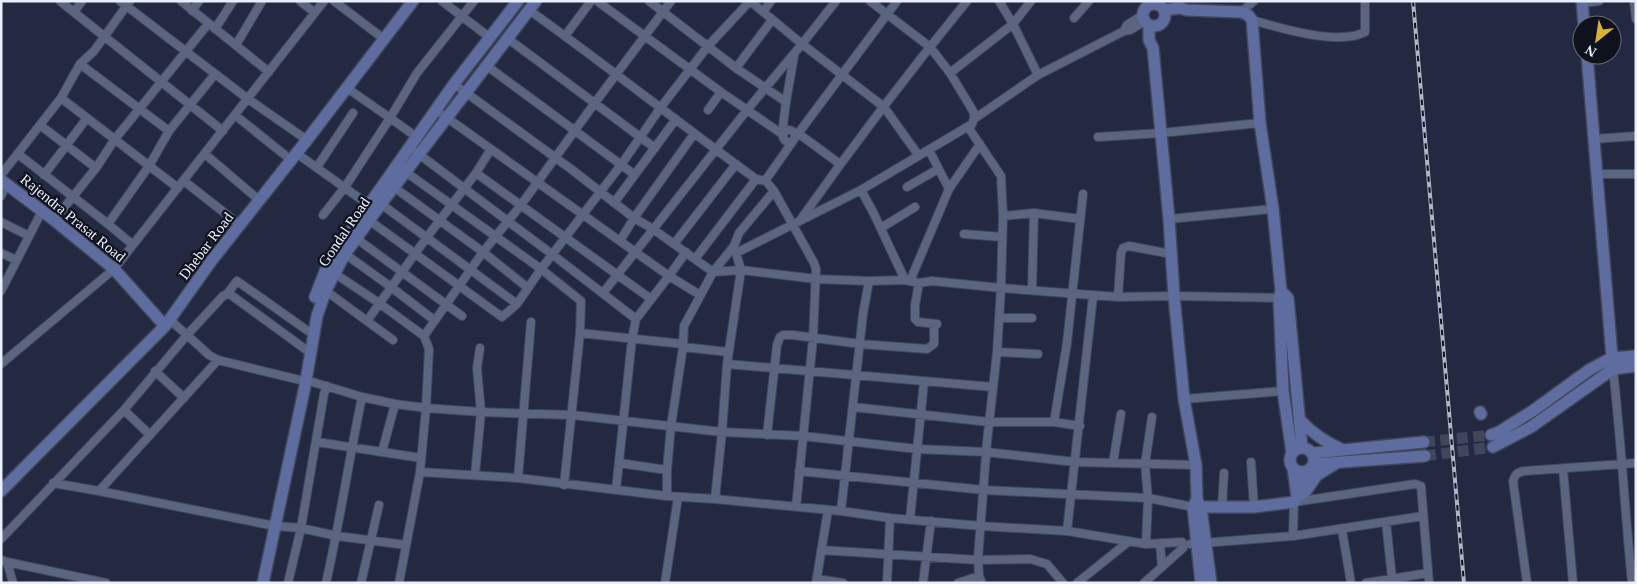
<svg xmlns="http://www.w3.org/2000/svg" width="1637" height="584" font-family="Georgia,serif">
<rect width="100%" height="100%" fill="#222940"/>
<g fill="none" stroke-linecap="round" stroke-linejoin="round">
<path stroke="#40475d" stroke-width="11" stroke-dasharray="11 5.5" stroke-linecap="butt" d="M1424 442 1491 435
M1425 456 1493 447"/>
<g stroke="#41465a" stroke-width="10">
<path id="street" d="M60 1 223 131
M120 1 248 99 307 140
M181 1 269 72
M300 1 315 13
M334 1 384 39
M442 1 489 37
M597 1 721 92 782 134 786 102 794 56
M649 1 736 68 786 102
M671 1 594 104 521 205 483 252 424 336 429 349 426 408 481 412 572 415 722 432 803 436 917 449 986 452 1075 462 1196 465
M836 1 802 44 884 107 919 156
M999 1 1013 24 1038 75
M1634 1 1636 19
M1582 3 1599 1
M529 10C606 65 680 124 756 179L766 181 774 191 814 263 816 269 813 339 796 507
M192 11 199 1
M74 12 82 1
M763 12 771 1
M1241 12 1254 1
M1143 15 1127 25 1124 31 1130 30 1145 21
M1074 18 1089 1
M1252 20C1280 28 1338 46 1365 32V1
M215 29 233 1
M565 36 591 1
M507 38 655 148
M236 45 262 1
M80 64 169 131 215 74
M487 66 635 175
M736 68 772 20
M950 73 1013 24 1031 1
M454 84 571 169 634 218 653 229 713 272 741 270 816 279 869 281 905 280 919 283 932 281 1001 288 1118 297 1174 296 1281 298
M347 88 390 118 417 73 474 1
M61 98 178 188
M436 110 669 276 636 319
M708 110 721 92
M235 115 291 160
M974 119 1038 75 1124 31
M40 125 96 168
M968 127 1001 176 1003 216 1001 288 997 352 987 442 978 558 979 576 982 583
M783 136a6 6 0 1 1 12 0a6 6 0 1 1-12 0Z
M799 134 840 164
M1098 137 1161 133 1260 123
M794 139 897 1
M1594 139 1636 136
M491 149 476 173 651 299
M416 152 553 255 636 319 632 339 616 490
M296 153 369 205
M18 154 108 224 133 245
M205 154 259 200
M317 167 353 113
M403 170 541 269 581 301 580 333 564 485
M1597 174H1636
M1 175 61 98 80 64 94 51 130 1
M44 175 87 118
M184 181 240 225
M765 181 793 141
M391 185 483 252 528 288
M907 187 938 169
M949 189 980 144
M861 190 874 214 905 280
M1 196 7 184
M377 201 517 304
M614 203 676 119
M323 215 345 187 390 118 418 138
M1003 216 1034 213 1080 219
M366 218 502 317 517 304 541 269 621 165 661 107 708 46 750 1
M801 219C854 144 909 72 967 1
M1169 219 1273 209
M54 220 96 168 115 139 208 24
M1 222 29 236
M108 224 149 166 169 131
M881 228 915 207
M964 234 1002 237
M353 236 462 316
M620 241 634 218 694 134
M674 244 736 164
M341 251 391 287 434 320
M686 252 669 276 700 295
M1 253 16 260
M736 253 861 190 972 124 974 119V113L970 106 950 73 930 47 870 1
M695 259 756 179
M331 271 379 303 424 336
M910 281 949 189 929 150
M919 283 915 305V319L918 322 937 324
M322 288 393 340
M1032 290 1034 213
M1 291 42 211
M603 293 747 110 802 44 750 1
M227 294 237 281 308 331
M1118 297 1121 253 1123 248 1129 246 1171 254
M999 318H1032
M367 321 427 237 476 173
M580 333 683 344
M683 347 728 352
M997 352 1038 354
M218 360 209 355 187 335 223 296 227 294 231 295 305 349
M1 364 114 269 324 1
M727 364 993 387
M1613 369C1621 440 1625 512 1632 583
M155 371 184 398
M1184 399 1283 391
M853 407 989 422H1054L1080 426
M124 410 150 435
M1054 422 1067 343 1083 194
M767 435 777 345 780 337 783 335H793L860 344 927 349 934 344V324
M317 442 382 452 395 404
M382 452 421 458
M1251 462 1254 507
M619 463 667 470
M1113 463 1121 414
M1563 469 1573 583
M799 471 984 490 1148 498 1193 507
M420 472 518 478 667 496 715 499 841 511 890 518 981 526 1067 531 1146 544 1182 542
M475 475 481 412 477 368 480 348
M518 478 531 322
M53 483 99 491 218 360 300 380H306L362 397 395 404 426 408 420 472 399 583
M99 491 275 526 301 528 337 536 406 545
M667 496V470L671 426 683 347 684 326 713 272 734 246
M715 499 722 432 727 364 741 270 734 246 739 233 774 191
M1222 507 1224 473
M841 511 863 314 869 281
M910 519 924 382
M1386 522 1392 578
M1342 530 1351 583
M1067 531 1093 296
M1293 536 1294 502 1415 484 1421 486 1429 583
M1 539 124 410 187 335 170 320
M1160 543 1162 567
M1146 544 1148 498 1145 464 1152 417
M1190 544 1293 536 1423 516
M821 550 978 560 1030 559 1047 564 1063 583
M1 560 7 562 13 583
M7 562 106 583
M817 579 843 583
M288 583 301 528 324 394 327 386
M326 583C340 521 349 459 362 397
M361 583 379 505
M665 583 678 497
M816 583 828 510
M887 583 890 518
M923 583 931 521
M958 583 979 576
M1077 583 1128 542
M1144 583 1183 548
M1366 583 1428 573
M1527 583 1513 481C1515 474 1518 472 1525 471L1636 463"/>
</g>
<g stroke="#41465a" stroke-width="14">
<path id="secondary" d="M1582 1 1584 25
M1143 15a11 11 0 1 1 22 0a11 11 0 1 1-22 0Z
M1164 10 1180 8 1187 10 1241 12 1248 15 1252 20 1260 123 1273 209 1281 291 1279 298 1283 391 1292 453
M1149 25V40L1153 48 1169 219 1174 296 1184 399 1196 465 1197 500 1201 508 1211 583
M1587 55 1613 369
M1 180 54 220 114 269 165 326
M1281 291 1288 298 1302 447
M315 297 326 269 338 249 454 84 518 1
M1480 412 1481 414
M1300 420C1312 433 1325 442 1341 449
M1491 435 1499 432 1534 410 1589 370 1611 358 1636 356
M1493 447 1531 427 1613 369 1636 366
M1290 460a12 12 0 1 1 24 0a12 12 0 1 1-24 0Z
M1313 453 1424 442
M1314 464 1425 456
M1293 468 1297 497
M1 491 165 326 212 260 307 140 413 1
M1306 491 1317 475 1335 464
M1196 501 1193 507 1201 583
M1194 507H1254L1294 502 1297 497 1306 491 1304 472
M263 583 305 386 317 316 326 290 345 254 381 204 536 1"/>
</g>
<use href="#street" stroke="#5c657f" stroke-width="8"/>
<use href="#secondary" stroke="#5f6c9f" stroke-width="11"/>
<g stroke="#b0b6c8" stroke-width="4">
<path id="rail" d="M1413 1 1464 583"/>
</g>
<use href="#rail" stroke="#0f121c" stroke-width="2" stroke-dasharray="5.5" stroke-linecap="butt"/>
</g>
<g text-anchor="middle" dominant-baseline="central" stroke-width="4.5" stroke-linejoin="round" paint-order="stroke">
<g font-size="15" fill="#eaefff" stroke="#0f121c">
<text transform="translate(73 218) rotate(39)">Rajendra Prasat Road</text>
<text transform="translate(344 232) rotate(-56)">Gondal Road</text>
<text transform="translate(206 246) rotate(-53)">Dhebar Road</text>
</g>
</g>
<rect width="1637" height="584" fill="none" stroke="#eaefff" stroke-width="5"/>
<g transform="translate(1597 40) rotate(210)"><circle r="24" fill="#0f121c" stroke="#676a77"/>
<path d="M0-4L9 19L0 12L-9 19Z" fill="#d9b334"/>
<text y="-8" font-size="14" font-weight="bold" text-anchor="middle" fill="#eaefff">N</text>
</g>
</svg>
